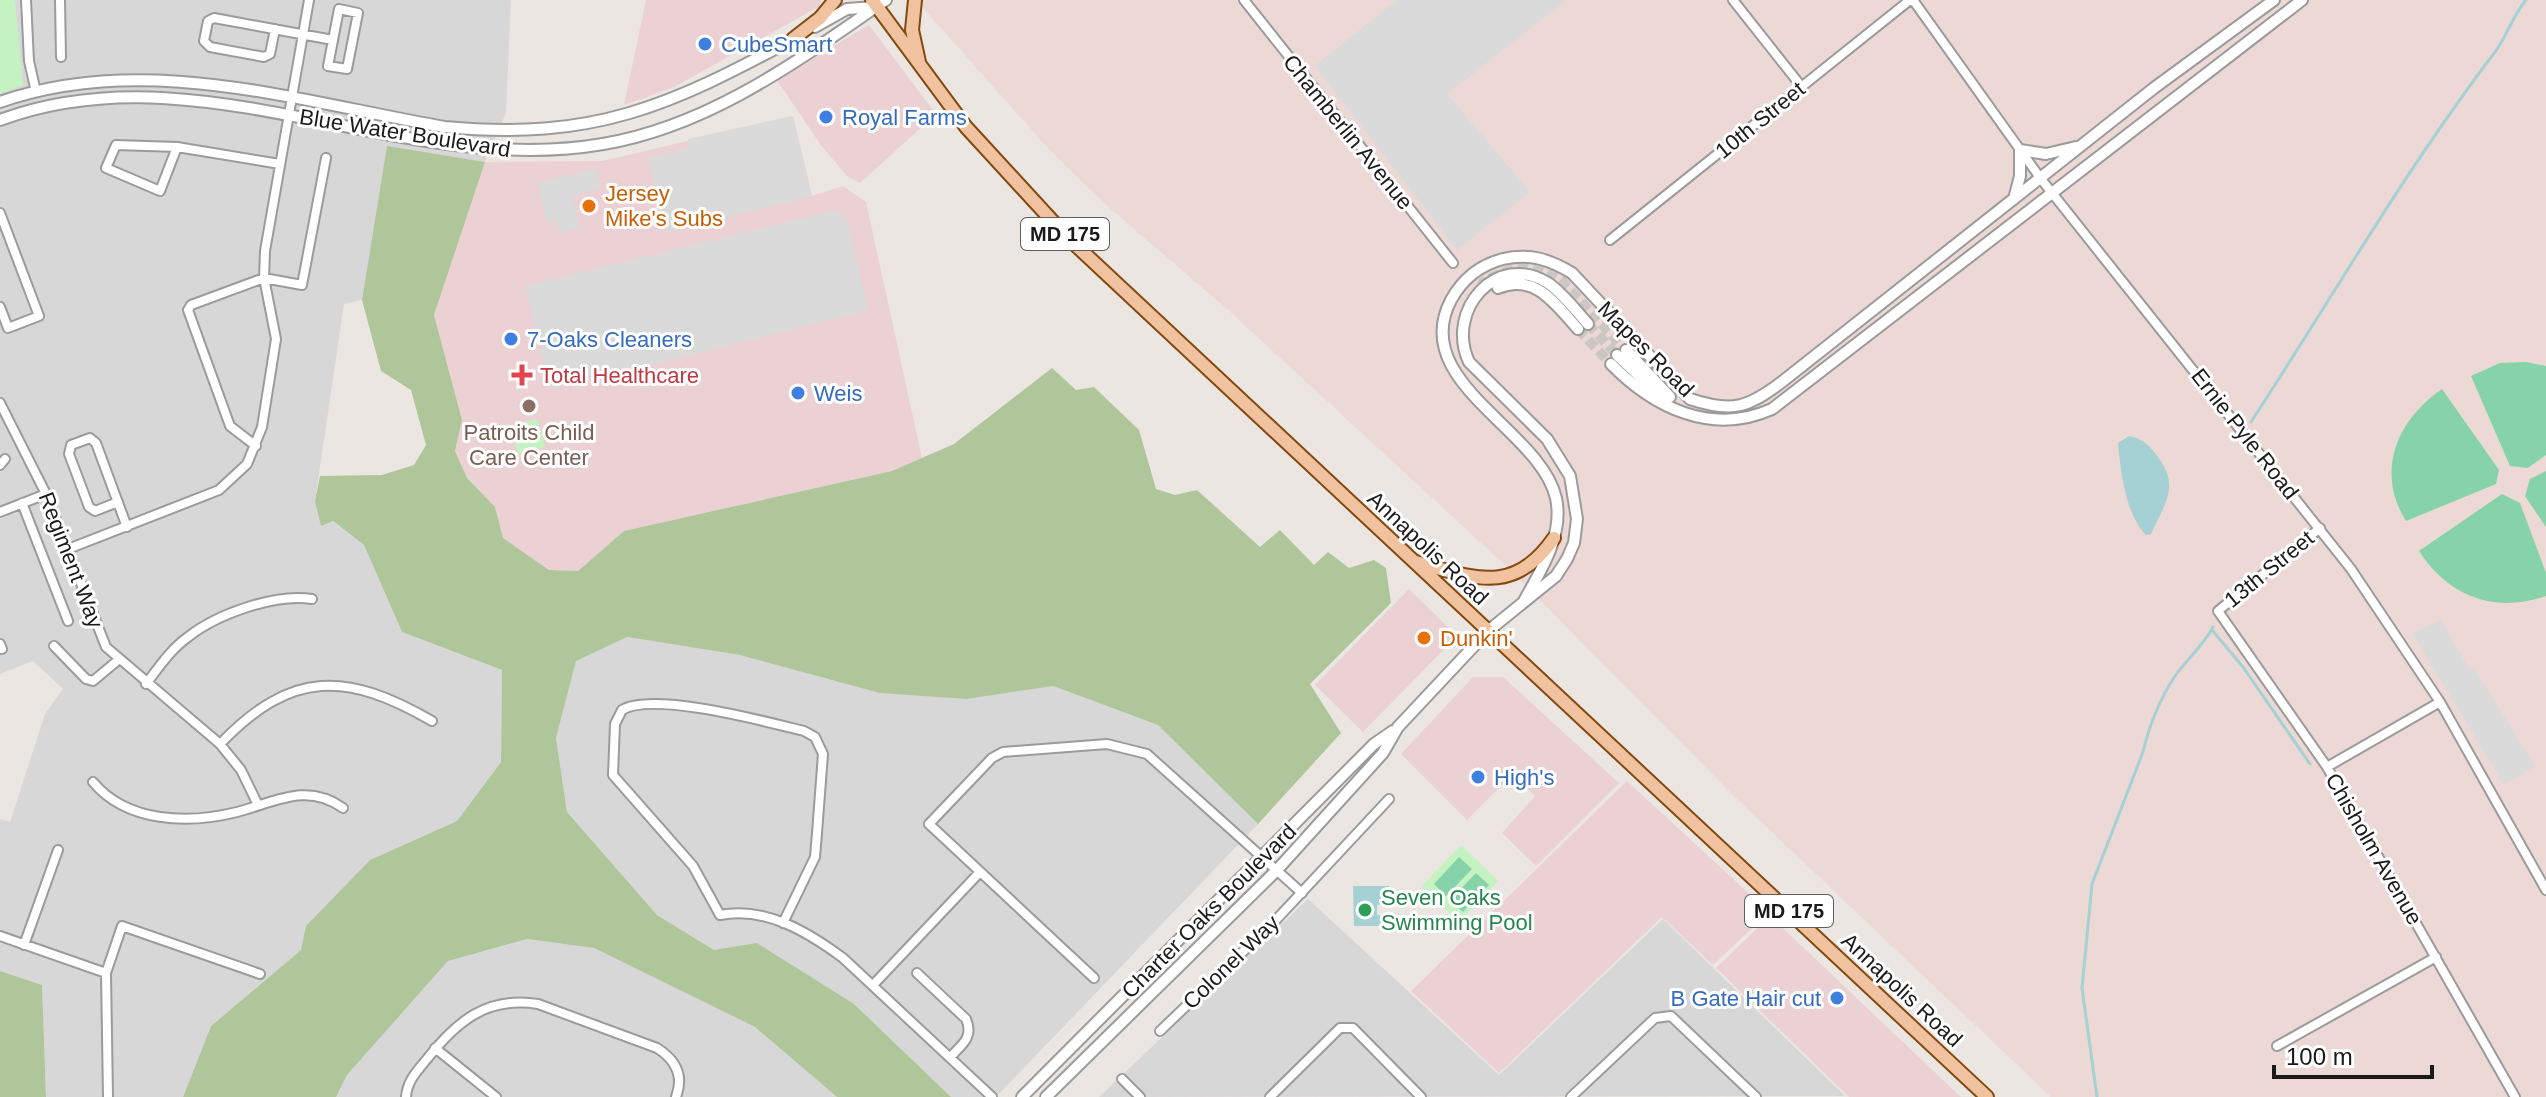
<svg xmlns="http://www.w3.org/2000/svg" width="2546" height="1097" font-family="Helvetica,sans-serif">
<rect width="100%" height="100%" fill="#ebe6e1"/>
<path fill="#d8d7d8" d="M0 0H511L506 113 485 162 387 147 362 300 344 304 315 501 332 521 364 545 402 632 502 670 501 762 457 821 370 860 307 926 301 950 211 1026 183 1097H46L42 985 0 971V819L10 822 45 714 63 689 33 661 0 674Z
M627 637 740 655 967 699 1053 686 1158 725 1258 824 996 1097H951L854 1004 714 950 657 915 567 812 556 738 576 660Z
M1308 899 1499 1075 1663 919 1845 1096 1099 1097Z
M527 939 594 948 755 1027 837 1097H336L347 1075 448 961Z"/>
<path fill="#ebd1d4" d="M646 0H821L820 6 674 87 624 105Z
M869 25 936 114 860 183 847 176 820 144 777 80Z
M793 116 812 196 843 186 866 202 922 458 892 471 624 531 578 571 549 570 503 538 495 507 467 478 455 451 462 420 434 315 485 162 603 161Z
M1409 589 1457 636 1363 732 1315 685Z
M1473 677H1503L1619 783 1536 866 1502 833 1535 796 1512 775 1467 820 1401 754Z
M1627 781 1769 912 1713 965 1662 917 1499 1073 1411 991Z
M1770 916 1961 1097H1849L1716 968Z"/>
<path fill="#ecd8d5" d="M916 0H2546V1097H2051L1738 800 1505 565 1227 309 1105 204 1046 146Z"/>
<path fill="#aec69a" d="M387 146 485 162 434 315 462 420 455 451 467 478 495 507 503 538 549 570 578 571 624 531 892 471 954 444 1052 368 1076 390 1094 387 1139 430 1156 489 1175 495 1197 490 1260 547 1280 530 1314 565 1328 552 1349 568 1374 560 1386 568 1391 603 1310 684 1341 733 1258 824 1158 725 1053 686 967 699 880 693 740 655 627 637 576 661 556 738 567 812 657 915 714 950 757 943 854 1004 951 1097H837L755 1027 594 948 527 939 448 961 347 1075 336 1097H183L211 1026 301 950 306 926 370 860 457 821 501 762 502 670 402 632 364 545 333 521 321 526 315 501 320 476 382 475 414 465 426 445 411 390 381 371 362 300Z
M0 971 42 985 46 1097H0Z"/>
<path fill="#c4f2c1" d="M0 0H15L23 85 0 94Z
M538 419 545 447 518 454 510 425Z
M1461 845 1498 881 1459 922 1422 886Z"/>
<path fill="#86d3a9" d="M2526 362 2546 366V455L2528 468 2510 466 2471 376 2500 363Z
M2442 389 2499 470 2496 484 2406 521C2375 471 2397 420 2442 389Z
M2546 471V527L2525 496 2530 479Z
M2502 494 2520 503 2546 573V596C2494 614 2448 596 2419 551Z
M1459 857 1472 869 1446 896 1434 884Z
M1476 873 1489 885 1463 912 1450 900Z"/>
<path fill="#dadada" d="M1397 0H1566L1447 94 1530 192 1457 250 1315 66Z
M793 116 812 196 667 232 648 159 690 148 688 139Z
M596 169 601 188 572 196 580 228 560 233 556 221 547 223 537 183Z
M837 210 847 221 868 310 551 390 525 286Z
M2441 620 2469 669 2474 668 2535 766 2504 785 2413 634Z"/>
<path fill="#a5d1d5" d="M2129 436C2141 438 2148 444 2155 453 2181 485 2166 501 2151 534L2146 535C2125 513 2121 473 2118 443Z
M1353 886H1389V904L1377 905V915L1390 916V926H1354Z"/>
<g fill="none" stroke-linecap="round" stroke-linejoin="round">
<path stroke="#a5d1d5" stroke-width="3" d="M2251 422C2332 298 2405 170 2495 52 2507 36 2513 15 2526 0
M2212 630 2243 667 2310 764
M2097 1097 2082 988 2092 884 2143 752C2149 726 2160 699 2175 676 2187 659 2203 646 2213 627"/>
<path stroke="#ccc7c3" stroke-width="10" stroke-dasharray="10 5" stroke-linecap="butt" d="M1481 289 1483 282C1511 266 1535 262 1562 281L1626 350
M1588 324 1617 355
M1578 329 1611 364"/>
<g stroke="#9b9b9b" stroke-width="12">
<path id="minor" d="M26 0 29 61 36 92
M60 0 61 57
M1244 0 1453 263
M1733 0 1801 86
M1913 0 2041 179 2351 569 2440 702 2546 890
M339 9 358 13 347 69 328 66Z
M275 29 270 54 264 57 210 47 204 41 208 21 214 18 333 40
M177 147 160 191 106 168 116 145 177 147 280 164
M0 213 39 316 8 328 0 307
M1610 240 1910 0
M0 403 46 494 106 647 220 744 241 770 258 805
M256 446 230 426 188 310 191 305 264 278 302 285 326 158
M0 465 5 459
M118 502 95 511 89 507 69 454 71 445 90 438 96 443 127 527
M22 503 68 621
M0 512 46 494
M2320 528 2218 611 2327 767 2515 1097
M68 549 219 490 247 464 262 427 276 339 264 278 265 251 309 0
M0 644 2 649
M54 646 86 679 93 681 117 661
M146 684C159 667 171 649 188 637 217 614 276 593 312 599
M220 744C292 669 347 672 432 721
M2327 767 2440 702
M93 782C127 823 189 824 237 812 275 802 307 782 343 808
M783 923 815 857 817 833 823 754 815 737 804 731C767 722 653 691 622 710L615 724 613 775 693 866 720 915C765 906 808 932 843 958L992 1097
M0 936 106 973
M24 945 58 850
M917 973 966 1019C974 1037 962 1045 950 1057
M1094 978 929 824 992 758 1003 752 1107 744 1147 754 1302 893
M873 985 980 872
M1160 1031 1274 922 1389 799
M2277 1046 2436 957
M435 1048 496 1097
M1122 1079 1140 1097
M108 1097 106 973 122 926 260 974
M406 1097C407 1081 417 1071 427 1059 457 1021 487 996 538 1004L657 1048C676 1060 684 1076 676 1097
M1270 1097 1340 1028H1353L1421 1097
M1571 1097 1655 1018 1671 1016 1756 1097"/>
</g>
<g stroke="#9b9b9b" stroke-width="14">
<path id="tertiary" d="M815 27 847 9 874 7
M0 102C145 51 300 102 445 127 594 141 670 106 797 37
M0 120C200 46 401 179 603 144 710 126 799 60 886 0
M2014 199 2020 176V150L2046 154 2076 147
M1498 288C1535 272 1556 305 1578 329
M1626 350 1670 397
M1617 355 1666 401
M1611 364C1654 408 1712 436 1772 409L2302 0
M1524 601C1541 570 1564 535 1556 498 1540 429 1408 382 1451 300 1462 280 1480 265 1503 259 1529 253 1549 259 1572 273L1690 399C1732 413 1748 408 1783 381L2154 88 2274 0
M1022 1097 1374 744 1393 731
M1046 1097 1277 870 1383 753 1398 727 1488 631 1556 576 1567 559 1574 543 1577 519 1570 476 1547 439 1469 362C1445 310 1497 251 1548 283 1563 293 1576 311 1588 324"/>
</g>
<g stroke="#824a0f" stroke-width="16">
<path id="primary" d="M872 0 966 127 1068 238 1987 1097
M915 0 912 30 919 62
M793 39 820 18 835 0
M1416 562C1474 578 1514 596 1554 538"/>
</g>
<use href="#minor" stroke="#fff" stroke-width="8"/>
<use href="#tertiary" stroke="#fff" stroke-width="10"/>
<use href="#primary" stroke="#f1c2a0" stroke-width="12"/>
</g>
<g fill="#3f7fe0" stroke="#fff" stroke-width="3">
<circle cx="705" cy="44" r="8"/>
<circle cx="826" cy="117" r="8"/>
<circle cx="511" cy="339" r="8"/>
<circle cx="798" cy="393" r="8"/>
<circle cx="1478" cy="777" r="8"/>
<circle cx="1837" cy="998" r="8"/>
</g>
<g fill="#e8710a" stroke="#fff" stroke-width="3">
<circle cx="589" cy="206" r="8"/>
<circle cx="1424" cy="638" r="8"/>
</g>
<path fill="#e0444e" stroke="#fff" stroke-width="3" d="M518 363h8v8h8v8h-8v8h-8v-8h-8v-8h8z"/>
<circle fill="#8d6e63" stroke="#fff" stroke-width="3" cx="529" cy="406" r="8"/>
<circle fill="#2e9e5b" stroke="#fff" stroke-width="3" cx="1365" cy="910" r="8"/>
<g text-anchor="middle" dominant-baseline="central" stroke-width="6" stroke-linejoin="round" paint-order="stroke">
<g fill="#fff" stroke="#5f5f5f" stroke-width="2">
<rect x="1021" y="218" width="88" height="32" rx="6"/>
<rect x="1745" y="895" width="88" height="32" rx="6"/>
</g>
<g font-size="20" font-weight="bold" fill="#1a1a1a">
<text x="1065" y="234">MD 175</text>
<text x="1789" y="911">MD 175</text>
</g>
<g font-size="22" fill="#366cbe" stroke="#fff" text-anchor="start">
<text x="721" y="44">CubeSmart</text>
<text x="842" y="117">Royal Farms</text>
<text x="527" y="339">7-Oaks Cleaners</text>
<text x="814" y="393">Weis</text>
<text x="1494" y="777">High's</text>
<text x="1821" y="998" text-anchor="end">B Gate Hair cut</text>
</g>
<g font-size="22" fill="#1a1a1a" stroke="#fff">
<text transform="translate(1760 120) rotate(-39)">10th Street</text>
<text transform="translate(1348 132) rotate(51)">Chamberlin Avenue</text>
<text transform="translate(405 133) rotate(9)">Blue Water Boulevard</text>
<text transform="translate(1646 349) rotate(45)">Mapes Road</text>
<text transform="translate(2245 434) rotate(52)">Ernie Pyle Road</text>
<text transform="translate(1428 548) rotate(43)">Annapolis Road</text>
<text transform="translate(71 560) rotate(69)">Regiment Way</text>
<text transform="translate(2269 569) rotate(-39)">13th Street</text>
<text transform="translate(2374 849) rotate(60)">Chisholm Avenue</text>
<text transform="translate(1209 911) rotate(-45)">Charter Oaks Boulevard</text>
<text transform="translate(1231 962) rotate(-44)">Colonel Way</text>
<text transform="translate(1902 990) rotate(43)">Annapolis Road</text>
</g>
<g font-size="22" fill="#c56008" stroke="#fff" text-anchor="start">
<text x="605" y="193">Jersey<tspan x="605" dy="25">Mike's Subs</tspan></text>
<text x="1440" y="638">Dunkin'</text>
</g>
<g font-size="22" fill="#be3a42" stroke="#fff" text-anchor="start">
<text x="540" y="375">Total Healthcare</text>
</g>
<g font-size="22" fill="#785e54" stroke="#fff">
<text x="529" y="432">Patroits Child<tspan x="529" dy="25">Care Center</tspan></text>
</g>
<g font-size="22" fill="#27864d" stroke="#fff" text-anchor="start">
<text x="1381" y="897">Seven Oaks<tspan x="1381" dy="25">Swimming Pool</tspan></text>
</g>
</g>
<path d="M2274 1065v12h158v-12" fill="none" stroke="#1a1a1a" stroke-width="4"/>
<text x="2286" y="1065" font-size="24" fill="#1a1a1a" stroke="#ffffff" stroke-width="6" paint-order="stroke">100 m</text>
</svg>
